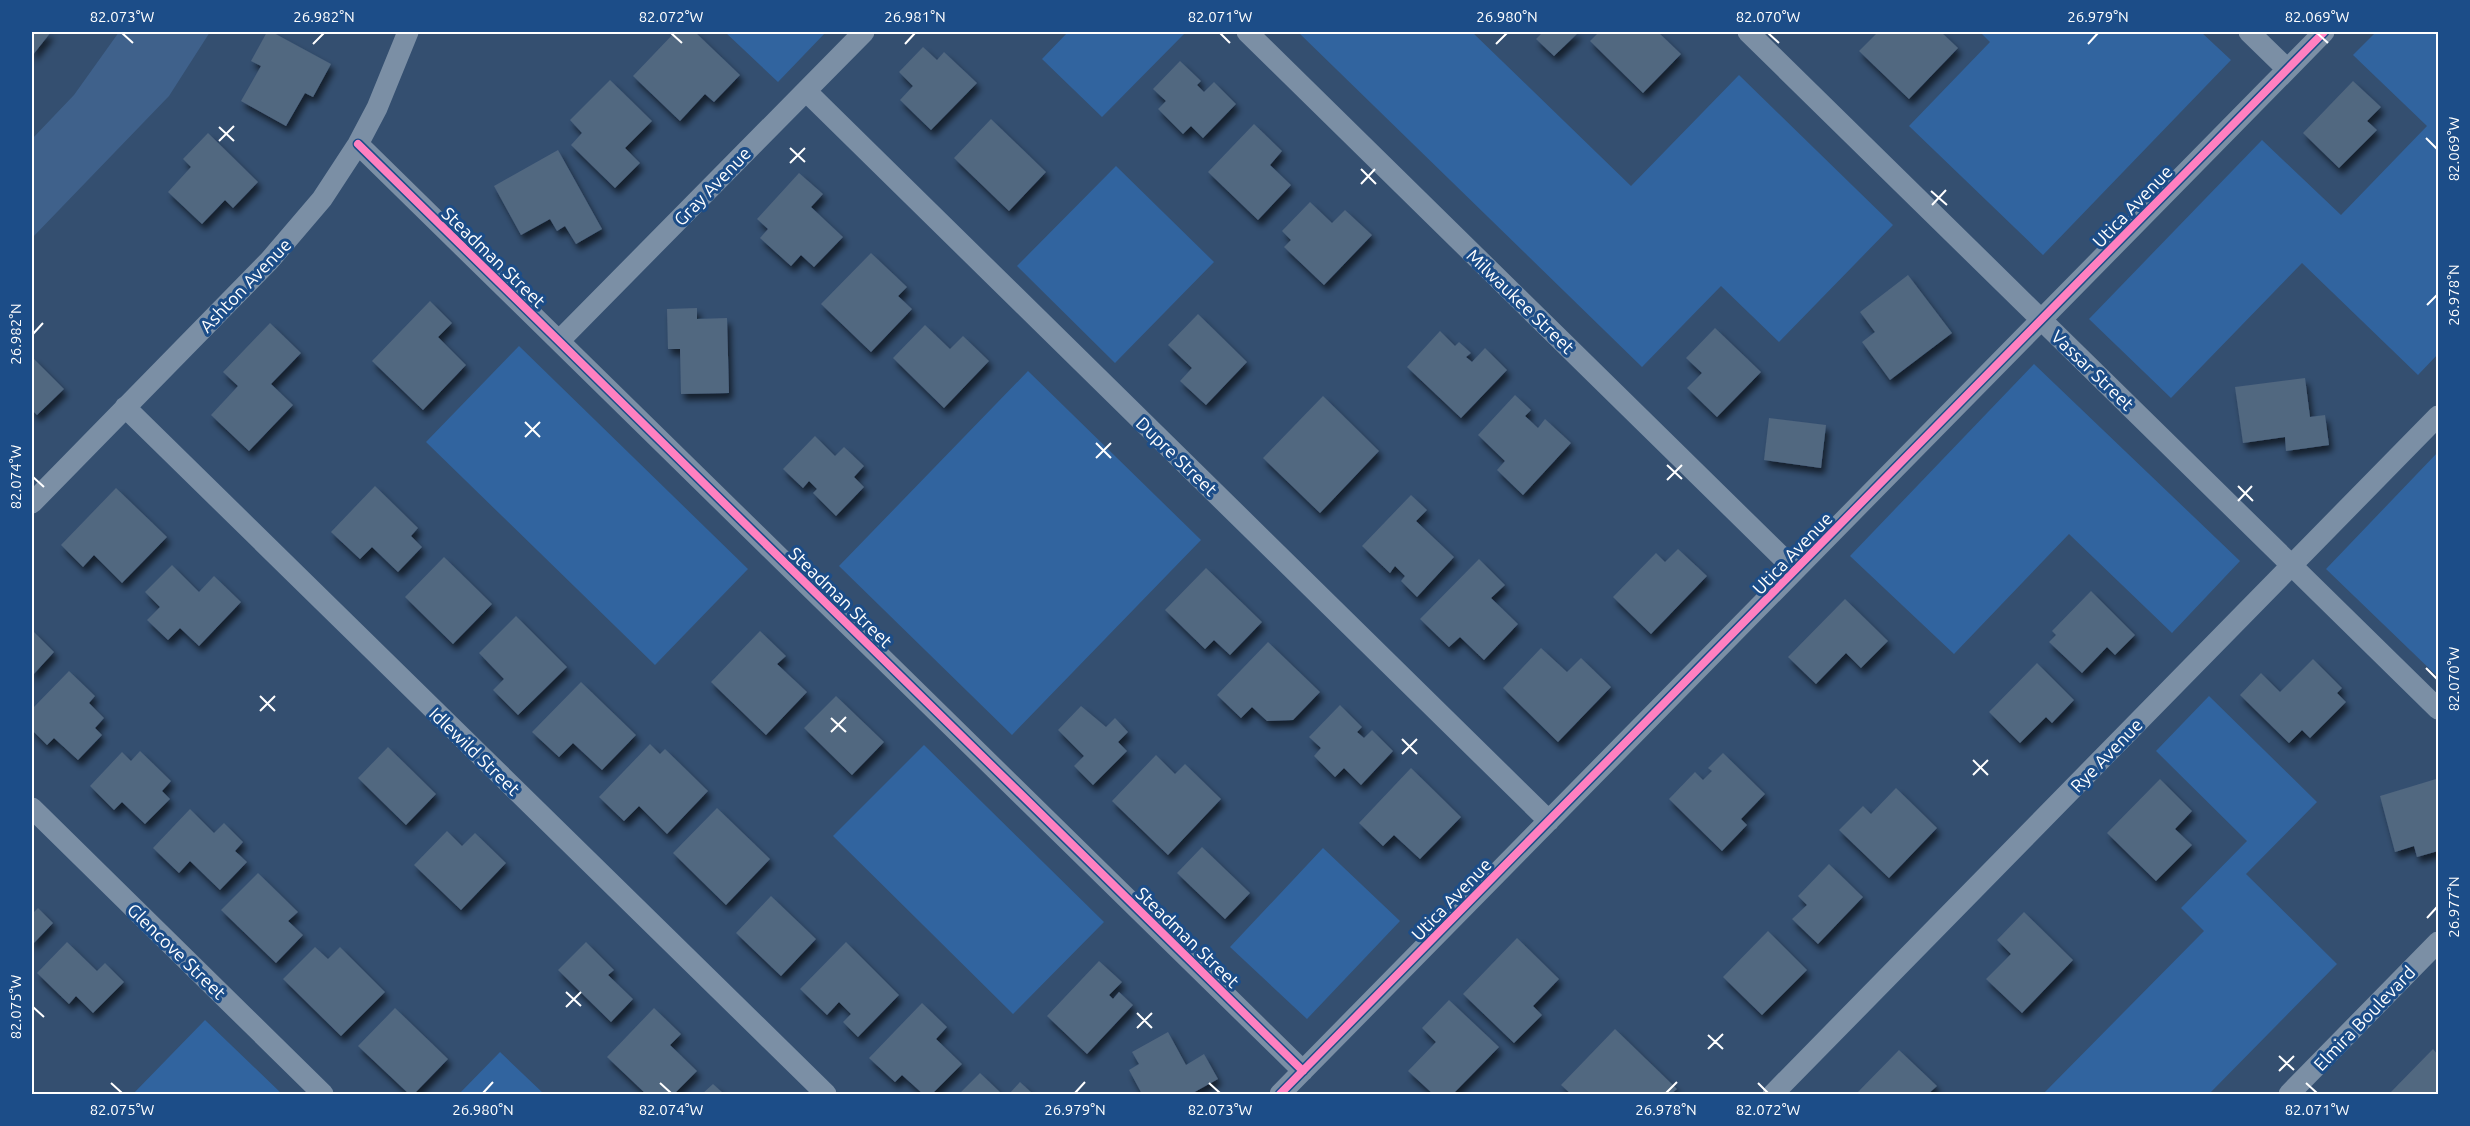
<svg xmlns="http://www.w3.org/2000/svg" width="2470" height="1126" font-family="Ubuntu,sans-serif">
<defs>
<filter id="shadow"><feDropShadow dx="3.5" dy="6" stdDeviation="3" flood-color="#0009"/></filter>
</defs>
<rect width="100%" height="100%" fill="#344f70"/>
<path fill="#31649f" d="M725 32H826L778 82Z
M1068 32H1186L1102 117 1042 59Z
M1298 32H1472L1631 186 1739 75 1893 225 1779 342 1721 286 1642 367Z
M1980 32H2201L2231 60 2043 255 1909 126 1990 42Z
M2376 32H2438V354L2418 375 2302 263 2171 398 2089 319 2262 140 2341 215 2427 126 2353 55Z
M1116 166 1214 262 1115 363 1017 266Z
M519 346 748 569 655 665 426 442Z
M2034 364 2240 561 2172 633 2069 534 1954 654 1850 556Z
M1028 371 1201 540 1012 735 839 566Z
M2438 452V677L2326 569Z
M2209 696 2317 802 2246 874 2337 964 2209 1094H2043L2204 931 2181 908 2247 841 2156 751Z
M924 745 1104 922 1013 1014 833 836Z
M1323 848 1400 921 1307 1019 1230 947Z
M205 1020 282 1094H133Z
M500 1052 544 1094H459Z"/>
<path fill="#3f618b" d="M119 32H210L169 96 32 238V139L74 95Z"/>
<path fill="#516780" filter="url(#shadow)" d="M32 32H51L32 56Z
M267 32H272L331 64 313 97 305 93 286 126 241 101 261 66 251 61Z
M675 32H695L740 75 714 102 705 94 680 121 633 76Z
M1543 32H1579L1554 56 1536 39Z
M1599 32H1658L1681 54 1643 93 1590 41Z
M1878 32H1941L1958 48 1909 99 1859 51Z
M923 47 937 60 944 52 977 83 931 130 900 100 913 86 899 72Z
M1180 61 1201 81 1197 85 1204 92 1214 82 1236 104 1203 138 1191 126 1183 134 1158 109 1166 101 1153 89Z
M610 80 652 121 625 148 640 163 615 188 571 145 582 133 570 120Z
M2353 81 2381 107 2367 121 2377 130 2339 168 2303 133Z
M991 119 1046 172 1009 211 954 158Z
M1254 124 1282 151 1270 165 1291 185 1258 220 1208 172Z
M208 133 258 182 233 208 225 200 202 224 168 192 191 167 183 159Z
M558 150 602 229 576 244 565 226 557 231 550 219 521 235 494 186Z
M799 173 823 194 811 207 843 237 814 267 801 255 791 266 760 238 768 229 757 219Z
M1310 202 1332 223 1345 210 1372 235 1324 285 1284 247 1291 240 1282 231Z
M871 253 907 287 898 296 912 309 871 352 821 304Z
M1908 275 1952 333 1890 380 1862 342 1875 332 1860 312Z
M430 301 452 323 438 337 466 365 423 410 372 361Z
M697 308V319L727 318 729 393 681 394 680 349H668L667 309Z
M1198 314 1247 362 1206 405 1180 381 1192 368 1168 345Z
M270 323 301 353 271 384 293 405 249 451 211 415 238 386 223 372Z
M925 325 950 349 963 336 989 361 944 408 893 358Z
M1715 328 1761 372 1717 417 1687 388 1702 373 1686 358Z
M1440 331 1455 346 1459 342 1471 353 1466 357 1472 362 1485 348 1507 370 1461 418 1407 367Z
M32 357 64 389 37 415 32 410Z
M2305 378 2310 417 2325 415 2329 445 2286 451 2285 437 2243 443 2235 387Z
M1515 395 1531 410 1525 416 1538 428 1545 419 1571 443 1523 495 1497 470 1505 461 1478 435Z
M1323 396 1379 451 1320 513 1263 458Z
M1769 418 1826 425 1821 468 1764 460Z
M815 436 835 456 844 447 864 466 854 477 864 487 836 516 813 493 817 489 809 481 803 488 783 469Z
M375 486 418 528 411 536 422 547 398 572 372 547 360 559 331 532Z
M116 488 167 537 122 583 94 555 83 567 61 545Z
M1411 495 1427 510 1416 521 1454 557 1417 597 1401 581 1405 576 1395 566 1390 573 1362 546Z
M1678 549 1707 576 1651 634 1613 597 1656 553 1665 562Z
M444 557 492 604 453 644 405 597Z
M1479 559 1505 585 1491 598 1518 624 1484 660 1460 637 1449 647 1420 619Z
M172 565 199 592 214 576 241 602 199 646 180 628 168 640 147 620 160 607 145 592Z
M1206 568 1262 622 1230 655 1214 640 1205 649 1165 610Z
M2091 591 2135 635 2115 655 2107 647 2082 673 2049 642 2056 635 2052 631Z
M1845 599 1888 641 1861 668 1846 653 1816 684 1788 657Z
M516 616 567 667 518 715 493 690 504 679 479 653Z
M32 630 54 652 32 676Z
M760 631 786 656 777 664 807 692 766 735 711 682Z
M1268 642 1320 692 1293 720 1267 721 1252 707 1241 718 1217 695Z
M1541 648 1567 672 1581 658 1611 687 1558 742 1503 688Z
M2313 659 2342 688 2337 693 2346 702 2310 738 2302 730 2289 743 2240 695 2261 673 2280 692Z
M2037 663 2074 700 2052 723 2046 717 2020 743 1989 712Z
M69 671 95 696 89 703 104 718 95 728 102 735 78 760 54 738 47 745 32 730V709Z
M581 682 636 735 602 770 573 743 559 757 532 732Z
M836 696 884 742 852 775 804 728Z
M1340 705 1362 727 1357 732 1364 738 1372 730 1393 751 1361 785 1344 768 1335 777 1314 756 1321 748 1309 737Z
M1081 706 1106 727 1115 718 1128 732 1118 742 1127 751 1093 785 1074 766 1084 756 1058 730Z
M650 744 660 754 665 749 708 791 667 834 639 806 624 821 599 797Z
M388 747 436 794 406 825 358 778Z
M140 751 171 781 162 791 170 799 145 824 122 802 114 810 90 786 122 752 131 761Z
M1723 753 1765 794 1741 819 1747 825 1722 851 1669 799 1695 772 1703 780 1712 771 1708 768Z
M1156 755 1175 774 1185 764 1221 799 1168 855 1112 801Z
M1411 768 1461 817 1420 859 1394 835 1383 846 1359 823Z
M2160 779 2192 811 2175 829 2192 845 2156 881 2107 833Z
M2436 779 2438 789V826L2436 827 2438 851 2417 857 2414 846 2395 852 2380 796Z
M1896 788 1937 828 1889 878 1839 830 1863 806 1871 814Z
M717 808 770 859 726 905 673 853Z
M190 809 214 833 224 823 243 842 235 851 247 862 220 890 190 861 179 873 153 848Z
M447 831 462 846 475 833 506 863 461 910 414 865Z
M1202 847 1250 893 1225 919 1177 873Z
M1829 864 1863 897 1818 944 1792 919 1807 905 1798 896Z
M258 873 298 912 288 921 303 935 276 963 221 910Z
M771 896 816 939 781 976 736 933Z
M38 908 53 923 32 945V914Z
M2024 912 2073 960 2022 1013 1986 979 2011 954 1997 940Z
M1768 931 1807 970 1762 1015 1723 977Z
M1517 938 1559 979 1533 1006 1542 1015 1514 1043 1463 994Z
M67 942 97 971 105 963 124 982 93 1013 76 996 69 1004 37 973Z
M586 942 614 970 608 975 633 999 611 1022 558 970Z
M846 942 899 995 858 1037 843 1022 851 1014 839 1002 827 1015 800 989Z
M315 947 328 959 340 947 385 992 341 1036 283 979Z
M1099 961 1122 982 1109 995 1113 999 1119 992 1133 1005 1087 1054 1047 1016Z
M1449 1000 1499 1047 1453 1094H1433L1408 1071 1436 1042 1422 1028Z
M922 1003 947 1027 936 1039 962 1064 932 1094H923L902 1075 895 1082 869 1058Z
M395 1008 448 1059 414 1094H409L358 1046Z
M654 1008 681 1034 670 1045 697 1071 674 1094H646L607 1057Z
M1615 1029 1677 1089 1671 1094H1571L1561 1085Z
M1168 1032 1186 1065 1204 1054 1218 1079 1191 1094H1142L1129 1070 1139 1064 1132 1052Z
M2433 1049 2438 1055V1094H2389Z
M1899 1050 1937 1086 1928 1094H1856Z
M980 1073 1002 1094H959Z
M1020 1082 1033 1094H1009Z
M713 1084 724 1094H702Z"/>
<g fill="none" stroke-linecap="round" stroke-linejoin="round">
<path stroke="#7b8fa5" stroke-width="21" d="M1247 32 1795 570
M1748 32 2438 709
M2249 32 2287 69
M806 91 1549 821
M358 144 1303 1071
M559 341 864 32
M125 407 826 1094
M32 503 269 261 322 199 358 144 377 108 408 32
M32 808 323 1094
M1280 1094 2324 32
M1773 1094 2438 416
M2289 1094 2438 942"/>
<g stroke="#1c4d88" stroke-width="11">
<path id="cycleway" d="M358 144 1303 1071
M1280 1094 2324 32"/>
</g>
<use href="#cycleway" stroke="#ff80c0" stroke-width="8"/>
</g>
<path fill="none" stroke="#fff" stroke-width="2" d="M122 33 133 43M671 33 682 43M1220 33 1230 43M1768 33 1779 43M2317 33 2328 43M313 44 324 33M905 44 915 33M1496 44 1507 33M2088 44 2098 33M219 127 234 141M2426 138 2437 149M219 141 234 126M790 148 805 162M790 163 805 148M1361 169 1376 184M1361 184 1375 169M1931 191 1947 205M1932 205 1946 190M2427 305 2437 295M33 334 43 323M525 422 540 437M525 437 540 422M1096 443 1111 458M1096 458 1111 443M1667 465 1682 479M33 477 44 487M1667 480 1682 465M2238 486 2253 501M2238 501 2252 486M2426 668 2437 679M260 696 275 711M260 711 275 696M831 718 846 732M831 732 846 717M1402 739 1417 754M1402 754 1417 739M1973 760 1988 775M1973 775 1988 760M2427 918 2437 907M566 992 581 1006M33 1007 44 1017M566 1007 581 992M1137 1013 1152 1028M1137 1028 1152 1013M1708 1035 1723 1049M1708 1049 1723 1034M2279 1056 2294 1070M2279 1071 2294 1056M111 1083 122 1093M660 1083 671 1093M1209 1083 1220 1093M1758 1083 1768 1093M2306 1083 2317 1093M483 1093 493 1082M1075 1093 1085 1082M1666 1093 1677 1082"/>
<g text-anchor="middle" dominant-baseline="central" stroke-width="6" stroke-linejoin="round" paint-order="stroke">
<g font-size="18" fill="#fff" stroke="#1c4d88">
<text transform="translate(712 186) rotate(-46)">Gray Avenue</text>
<text transform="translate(2132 206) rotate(-46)">Utica Avenue</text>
<text transform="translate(494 257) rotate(44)">Steadman Street</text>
<text transform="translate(245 285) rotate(-46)">Ashton Avenue</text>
<text transform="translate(1521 301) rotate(44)">Milwaukee Street</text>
<text transform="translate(2093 370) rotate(44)">Vassar Street</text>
<text transform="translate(1177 456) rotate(44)">Dupre Street</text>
<text transform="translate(1792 553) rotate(-46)">Utica Avenue</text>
<text transform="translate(841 597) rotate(44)">Steadman Street</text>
<text transform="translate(475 751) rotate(44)">Idlewild Street</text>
<text transform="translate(2106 755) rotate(-46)">Rye Avenue</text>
<text transform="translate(1451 899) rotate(-46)">Utica Avenue</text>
<text transform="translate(1188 937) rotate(44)">Steadman Street</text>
<text transform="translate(177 951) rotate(44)">Glencove Street</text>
<text transform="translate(2364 1018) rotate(-46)">Elmira Boulevard</text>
</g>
</g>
<rect width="2470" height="1126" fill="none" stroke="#1c4d88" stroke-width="66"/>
<rect x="33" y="33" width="2404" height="1060" fill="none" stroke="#fff" stroke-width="2"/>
<g font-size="15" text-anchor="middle" fill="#fff">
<text x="122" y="22">82.073°W</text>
<text x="324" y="22">26.982°N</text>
<text x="671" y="22">82.072°W</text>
<text x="915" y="22">26.981°N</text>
<text x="1220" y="22">82.071°W</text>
<text x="1507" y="22">26.980°N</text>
<text x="1768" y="22">82.070°W</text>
<text x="2098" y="22">26.979°N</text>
<text x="2317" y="22">82.069°W</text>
<text transform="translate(2454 149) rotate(-90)" y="5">82.069°W</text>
<text transform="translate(2454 295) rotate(-90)" y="5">26.978°N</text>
<text transform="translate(16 334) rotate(-90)" y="5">26.982°N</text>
<text transform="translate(16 477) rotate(-90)" y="5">82.074°W</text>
<text transform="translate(2454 679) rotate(-90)" y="5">82.070°W</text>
<text transform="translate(2454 907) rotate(-90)" y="5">26.977°N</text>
<text transform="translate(16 1007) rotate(-90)" y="5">82.075°W</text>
<text x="122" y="1115">82.075°W</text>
<text x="483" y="1115">26.980°N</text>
<text x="671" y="1115">82.074°W</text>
<text x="1075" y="1115">26.979°N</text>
<text x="1220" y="1115">82.073°W</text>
<text x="1666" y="1115">26.978°N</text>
<text x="1768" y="1115">82.072°W</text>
<text x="2317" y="1115">82.071°W</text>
</g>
</svg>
